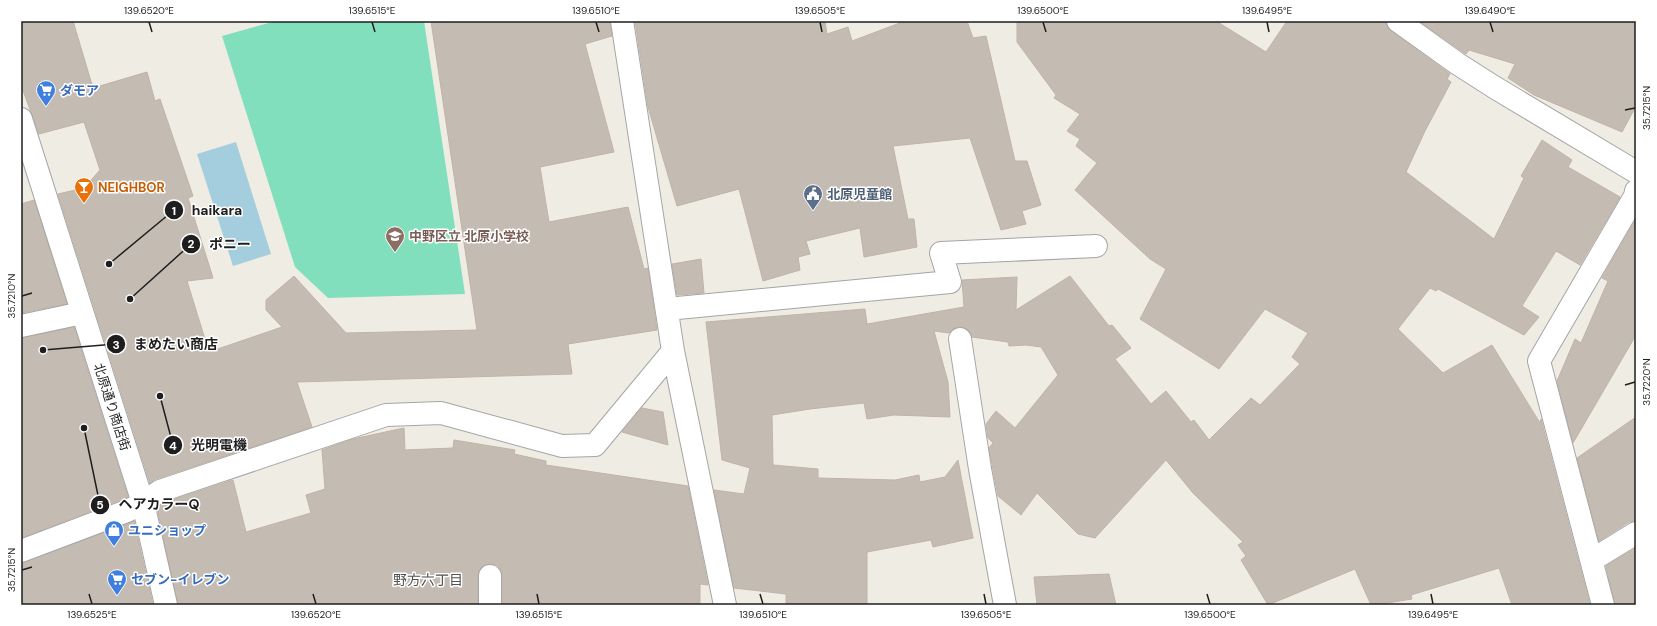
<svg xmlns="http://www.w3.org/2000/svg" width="1657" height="626" font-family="'DM Sans','Noto Sans JP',sans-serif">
<rect width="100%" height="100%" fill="#efece4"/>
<path fill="#81dfbe" d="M276 21H424L465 294 328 298 295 267 222 36Z"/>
<path fill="#a4cedd" d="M236 142 271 254 233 266 197 154Z"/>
<path fill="#c4bcb3" stroke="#c1b3a6" d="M21 21H73L93 88 147 72 155 101 160 99 193 196 188 198 213 278 187 281 209 352 282 327 266 310V300L294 276 346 333 477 330 431 21H610L612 36 585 44 614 152 540 167 549 222 628 207 644 269 648 268 657 330 568 344 572 374 297 382 312 427 156 479 150 483 58 194 84 188 100 170 84 122 39 134 21 85Z
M635 21H825L827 34 848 27 852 41 905 21H967L973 38 986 36 1015 161H1027L1041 205 1022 211 1026 224 1001 230 970 138 893 146 908 219H914L917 247 864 257 860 228 806 241 810 254 798 257 800 270 763 281 739 189 677 206 648 107Z
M1017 21H1216L1266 52 1287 21H1386L1387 26 1391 31 1450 74 1447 79 1451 82 1425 131 1406 172 1494 239 1524 178 1521 176 1542 140 1572 160 1568 167 1620 197 1580 265 1556 251 1522 306 1539 317 1524 335 1438 289 1436 291 1430 288 1398 329 1443 373 1492 345 1540 423 1541 419 1590 605H1512L1499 568 1411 595 1412 599 1374 605H1371L1355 569 1268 605 1241 560 1246 556 1238 545 1243 542 1193 493 1166 460 1095 538 1078 534 1037 493 1021 515 998 496 989 448 993 443 988 438 986 424 996 411 1015 428 1058 375 1041 347 1026 345 1009 346 1008 342 972 337 969 331 965 328 958 327 953 329 949 333 934 331 948 382 950 417 894 415 867 419 864 403 810 409 772 415 773 465 818 469V478L895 480 919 475 920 482 945 477 958 460 973 538 933 547 931 540 867 552V605H786V594L734 588 714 490 744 494 750 468 722 460 706 322 865 309 867 324 964 307 962 280 1017 277 1016 310 1070 276 1109 326 1112 325 1131 348 1115 359 1151 404 1166 391 1191 422 1194 420 1209 440 1251 398 1260 405 1300 364 1292 357 1308 333 1265 309 1219 369 1140 319 1166 269 1150 259 1075 190 1097 163 1076 146 1080 139 1067 131 1080 114 1054 98 1056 95 1017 42Z
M1419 21H1636V106L1622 132 1534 95 1508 78 1515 64 1469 50 1466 54Z
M34 200 67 304 21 313V204Z
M1636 219V335L1573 443 1557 381 1575 339 1581 343 1608 281 1602 278Z
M701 259 704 293 677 295 672 264Z
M74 327 128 497 21 538V338Z
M642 408 663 412 668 445 622 432Z
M1636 417V521L1629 522 1599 541 1577 458Z
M404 428 405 450 453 448 454 440 515 450 514 454 546 461V465L688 486 708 585 700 584V605H502V576L501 570 497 565 490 564 484 565 479 570 478 576V605H178L157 508 166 502 233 480 246 532 311 513 306 495 325 489 322 450 353 439Z
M134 521 153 605H21V563Z
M1636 548V605H1615L1606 566Z
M1109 574 1116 605H1037L1034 577Z"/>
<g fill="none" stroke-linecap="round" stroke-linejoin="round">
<g stroke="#a5a5a5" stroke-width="24">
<path id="minor" d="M622 21 673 351 725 605
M1398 21 1458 64 1494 87 1636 172
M21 119 143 503 166 605
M667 309 950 282 941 253 1096 246
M21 326 82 313
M960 339 980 469 1005 605
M21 551 127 511 143 503 160 491 386 415 441 413 562 446 595 445 673 351
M1592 560 1636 533
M490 605V576
M1603 605 1539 361 1635 196 1636 191"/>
</g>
<use href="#minor" stroke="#fff" stroke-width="22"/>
</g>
<path fill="none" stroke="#1e1e1e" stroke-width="1.5" d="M149 22 152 32M372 22 375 32M596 22 599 32M820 22 822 32M1043 22 1046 32M1267 22 1269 32M1490 22 1493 32M1625 110 1635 108M22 296 32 293M1625 385 1635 382M22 570 32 567M89 594 92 604M313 594 316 604M537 594 539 604M760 594 763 604M984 594 986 604M1207 594 1210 604M1431 594 1433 604"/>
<defs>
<g id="supermarket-pin" transform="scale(1)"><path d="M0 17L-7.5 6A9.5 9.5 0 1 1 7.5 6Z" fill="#3f7fe0" stroke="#fff"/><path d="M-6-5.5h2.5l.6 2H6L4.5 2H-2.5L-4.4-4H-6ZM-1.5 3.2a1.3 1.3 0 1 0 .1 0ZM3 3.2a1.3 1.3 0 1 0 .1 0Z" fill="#fff"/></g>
<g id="bar-pin" transform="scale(1)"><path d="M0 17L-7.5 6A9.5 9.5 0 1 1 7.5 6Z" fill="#e8710a" stroke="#fff"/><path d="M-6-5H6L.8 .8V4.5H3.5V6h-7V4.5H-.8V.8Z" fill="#fff"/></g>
<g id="civic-pin" transform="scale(1)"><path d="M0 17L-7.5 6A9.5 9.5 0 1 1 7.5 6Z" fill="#5c6f8a" stroke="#fff"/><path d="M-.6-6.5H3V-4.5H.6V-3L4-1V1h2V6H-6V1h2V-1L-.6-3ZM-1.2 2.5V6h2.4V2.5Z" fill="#fff"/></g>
<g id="school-pin" transform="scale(1)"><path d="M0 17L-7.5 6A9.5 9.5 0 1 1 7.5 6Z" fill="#8d6e63" stroke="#fff"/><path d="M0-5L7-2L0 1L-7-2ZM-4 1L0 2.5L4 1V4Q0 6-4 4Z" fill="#fff"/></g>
<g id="shop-pin" transform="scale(1)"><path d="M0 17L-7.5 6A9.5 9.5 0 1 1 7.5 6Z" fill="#3f7fe0" stroke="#fff"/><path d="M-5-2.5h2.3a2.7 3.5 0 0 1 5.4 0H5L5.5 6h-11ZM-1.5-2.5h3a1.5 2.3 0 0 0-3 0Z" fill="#fff"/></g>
</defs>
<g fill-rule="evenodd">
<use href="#supermarket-pin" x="46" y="90"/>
<use href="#bar-pin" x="84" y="187"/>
<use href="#civic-pin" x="813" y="194"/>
<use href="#school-pin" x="395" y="236"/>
<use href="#shop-pin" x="114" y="530"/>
<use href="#supermarket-pin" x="117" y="579"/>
</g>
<g text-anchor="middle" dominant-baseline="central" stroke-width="3" stroke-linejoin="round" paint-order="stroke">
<g font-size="13" font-weight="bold" fill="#366cbe" stroke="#fff" text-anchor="start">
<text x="60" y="90">ダモア</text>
<text x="128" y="530">ユニショップ</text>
<text x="131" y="579">セブン-イレブン</text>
</g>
<g font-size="13" font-weight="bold" fill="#c56008" stroke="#fff" text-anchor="start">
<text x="98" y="187">NEIGHBOR</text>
</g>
<g font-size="13" font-weight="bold" fill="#4e5e75" stroke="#fff" text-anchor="start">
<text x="827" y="194">北原児童館</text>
</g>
<g font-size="13" font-weight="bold" fill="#785e54" stroke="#fff" text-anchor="start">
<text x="409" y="236">中野区立 北原小学校</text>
</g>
<g font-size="13" fill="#1e1e1e" stroke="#fff">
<text transform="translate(112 407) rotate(72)">北原通り商店街</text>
</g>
<g font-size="14" fill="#515151" stroke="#fff">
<text x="428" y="580">野方六丁目</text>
</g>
</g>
<path fill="none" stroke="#1e1e1e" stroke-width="1.5" d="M109 264L174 210M130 299L191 244M43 350L116 344M160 396L173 445M84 428L100 505"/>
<g fill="#1e1e1e" stroke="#fff" stroke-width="1.5">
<circle cx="109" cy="264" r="4"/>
<circle cx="130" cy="299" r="4"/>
<circle cx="43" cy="350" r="4"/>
<circle cx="160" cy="396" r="4"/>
<circle cx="84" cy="428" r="4"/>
<circle cx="174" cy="210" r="10"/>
<circle cx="191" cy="244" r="10"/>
<circle cx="116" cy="344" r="10"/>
<circle cx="173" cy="445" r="10"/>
<circle cx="100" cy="505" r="10"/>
</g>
<g font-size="12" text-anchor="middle" font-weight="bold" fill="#fff">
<text x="174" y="215">1</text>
<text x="191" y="248">2</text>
<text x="116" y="349">3</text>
<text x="173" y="450">4</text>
<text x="100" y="509">5</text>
</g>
<g font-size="14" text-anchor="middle" font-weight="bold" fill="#1e1e1e" stroke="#fff" stroke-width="3" stroke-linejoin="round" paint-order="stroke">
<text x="217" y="215">haikara</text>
<text x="230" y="249">ポニー</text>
<text x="176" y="349">まめたい商店</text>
<text x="219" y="450">光明電機</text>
<text x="159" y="509">ヘアカラーQ</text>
</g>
<rect width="1657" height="626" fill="none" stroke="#ffffff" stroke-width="44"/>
<rect x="22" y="22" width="1613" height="582" fill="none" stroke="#1e1e1e" stroke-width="1.5"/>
<g font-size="10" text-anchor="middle" fill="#1e1e1e">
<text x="149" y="14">139.6520°E</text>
<text x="372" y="14">139.6515°E</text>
<text x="596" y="14">139.6510°E</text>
<text x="820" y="14">139.6505°E</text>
<text x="1043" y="14">139.6500°E</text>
<text x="1267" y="14">139.6495°E</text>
<text x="1490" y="14">139.6490°E</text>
<text transform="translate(1646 108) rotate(-90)" y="4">35.7215°N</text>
<text transform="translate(11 296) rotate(-90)" y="4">35.7210°N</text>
<text transform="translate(1646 382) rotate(-90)" y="4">35.7220°N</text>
<text transform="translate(11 570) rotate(-90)" y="4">35.7215°N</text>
<text x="92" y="618">139.6525°E</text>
<text x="316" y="618">139.6520°E</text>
<text x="539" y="618">139.6515°E</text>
<text x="763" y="618">139.6510°E</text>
<text x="986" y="618">139.6505°E</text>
<text x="1210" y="618">139.6500°E</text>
<text x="1433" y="618">139.6495°E</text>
</g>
</svg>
